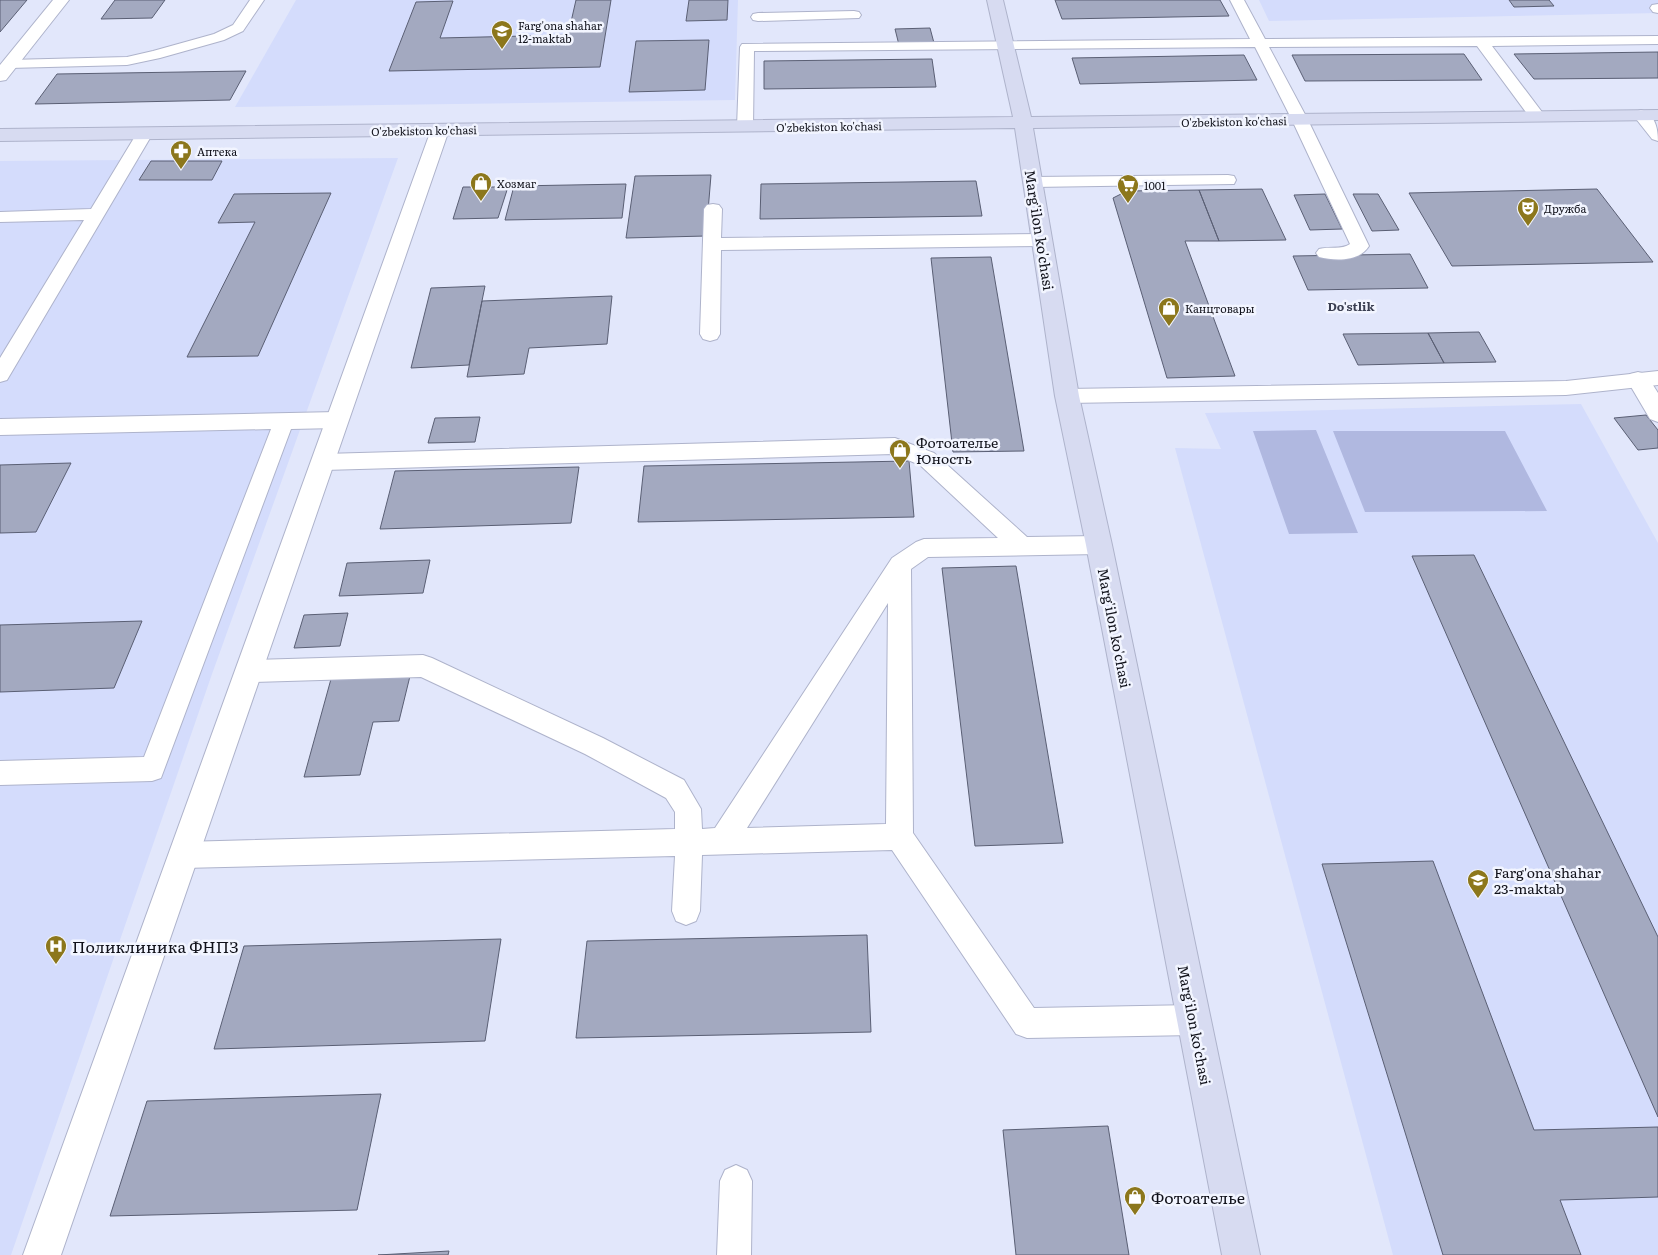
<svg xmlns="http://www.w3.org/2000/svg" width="1658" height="1255" font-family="Literata,serif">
<rect width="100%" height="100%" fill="#e2e7fb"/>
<path fill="#d4dcfc" d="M296 0H738L735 100 235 107Z
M1259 0H1658V13L1269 21Z
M398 158 212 674 11 1255H0V161Z
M1581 404 1658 543V1255H1393L1175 448 1221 449 1205 413Z"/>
<path fill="#b0b8e0" d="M1316 430 1358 533 1289 534 1253 431Z
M1333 431H1505L1547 511 1365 512Z"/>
<path fill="#a3a9c0" stroke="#5a5f74" d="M0 0H27L0 32Z
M115 0H165L152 18 101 19Z
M576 0H611L600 67 389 71 416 2 453 1 440 38 568 35Z
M689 0H728L727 20 686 21Z
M1055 0H1220L1229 16 1062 19Z
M1509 0H1549L1554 6 1514 7Z
M930 28 934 43 899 45 895 29Z
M709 40 705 90 629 92 636 41Z
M1658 52V78L1534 79 1514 54Z
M1464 54 1482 80 1305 81 1292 55Z
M1244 55 1257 80 1080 84 1072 58Z
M932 59 936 87 764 89V61Z
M246 71 230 100 35 104 57 74Z
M151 161H222L212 180H139Z
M711 175 706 236 626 238 635 176Z
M976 181 982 216 760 219 761 184Z
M626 184 622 218 505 220 514 186Z
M463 187H508L498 218 453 219Z
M1262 189 1286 240 1219 241 1199 190Z
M1597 189 1653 262 1452 266 1409 193Z
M1199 190 1219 241H1185L1235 376 1167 378 1113 198 1127 191Z
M331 193 258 356 187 357 255 222 218 223 234 194Z
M1325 194 1342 229 1310 230 1294 195Z
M1353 194H1378L1399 230 1372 231Z
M1410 254 1428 288 1308 290 1293 256Z
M991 257 1024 451 953 452 931 258Z
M485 286 469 365 411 368 431 288Z
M612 296 607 344 529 348 524 374 467 377 482 301Z
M1479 332 1496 362 1444 363 1428 333Z
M1428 333 1444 363 1358 365 1343 334Z
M1646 415 1658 430V448L1638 450 1614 418Z
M480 417 475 442 428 443 435 418Z
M909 461 914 517 638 522 644 466Z
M71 463 36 532 0 533V465Z
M579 467 571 523 380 529 395 471Z
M1474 555 1658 937V1117L1412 556Z
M430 560 423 593 339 596 347 563Z
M1016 566 1063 843 975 846 942 568Z
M348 613 340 646 294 648 304 615Z
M142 621 114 688 0 692V625Z
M410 676 399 721 373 722 360 775 304 777 331 679Z
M1433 861 1534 1130 1658 1127V1197L1560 1200 1581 1255H1443L1322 864Z
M867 935 871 1032 576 1038 587 941Z
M501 939 485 1041 214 1049 244 946Z
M381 1094 357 1210 110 1216 147 1101Z
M1108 1126 1129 1255H1016L1003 1130Z
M449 1251 448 1255H378Z"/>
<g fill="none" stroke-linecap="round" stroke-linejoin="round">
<g stroke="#aeb3cb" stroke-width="2">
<path id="lane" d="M250 0H264L243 31 224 40 160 58 127 65 9 68 4 67 2 64 4 61 9 60 127 57 153 51 214 34 233 25Z
M1230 0H1244L1265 39 1658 36V44L1492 46 1545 116 1543 119H1531L1477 46 1269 47 1308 120 1369 246C1359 262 1335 261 1319 257L1316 253 1319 249C1329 246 1342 250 1350 244L1292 120 1255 47 754 51 753 127 751 130H739L737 127 740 47 742 44 1250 39Z
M1658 4V13L1653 12 1650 8 1652 5Z
M854 11 859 12 861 15 859 18 758 21 753 20 751 17 753 14 758 13Z
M1641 110C1655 114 1658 128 1658 141L1652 139 1633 115 1635 112Z
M145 128 151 130 153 133 7 380 0 382V358L84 220 0 222V212L91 209 137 133 139 130Z
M1228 175 1234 176 1236 180 1234 184 1033 187 1027 186 1025 182 1027 178 1033 177Z
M713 204 719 205 722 209 721 238 1042 234 1048 236 1051 240 1048 244 1042 246 721 250 720 334 717 339 710 341 703 339 700 334 704 209 707 205Z
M1658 371V385L1566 395 1067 403 1060 401 1057 396 1060 391 1067 389 1566 381Z
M337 412 344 415 347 420 344 425 337 428 291 429 161 778 152 781 0 785V761L144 757 271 429 0 435V419Z
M895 438 934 453 1027 537 1099 536 1107 539 1110 545 1107 551 1099 554 928 557 911 569 913 833 1034 1008 1194 1005 1205 1009 1209 1020 1205 1031 1194 1035 1027 1038 1016 1034 892 850 702 855 700 911 696 921 686 925 676 921 672 911 675 856 183 868 173 865 169 855 173 845 183 842 675 829V812L666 798 585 754 421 677 250 682 241 679 238 671 241 663 250 660 423 655 432 658 603 738 684 780 701 809 702 829 715 828 892 558 916 542 924 539 998 538 920 465 893 454 324 470 317 468 313 462 317 456 324 454ZM888 603 886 824 747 828Z
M736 1165 747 1170 752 1181 751 1255H717L720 1181 725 1170Z"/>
</g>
<g stroke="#aeb3cb" stroke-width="2">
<path id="street" d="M53 0H69L6 80 0 81V65Z
M440 124 447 126 449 130 61 1255H23L431 130 433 126Z
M1638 372 1646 374 1658 393V422L1650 419 1627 380 1630 374Z"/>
</g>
<g stroke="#aeb3cb" stroke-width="2">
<path id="secondary" d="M987 0H1003L1031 117 1658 110V120L1033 128 1079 396 1112 545 1260 1255H1222L1086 545 1055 396 1015 128 0 141V129L1013 117Z"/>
</g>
<use href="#lane" fill="#fff" fill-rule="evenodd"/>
<use href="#street" fill="#fff" fill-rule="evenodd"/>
<use href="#secondary" fill="#d7dbf1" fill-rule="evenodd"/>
</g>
<defs>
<g id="school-pin" transform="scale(1.125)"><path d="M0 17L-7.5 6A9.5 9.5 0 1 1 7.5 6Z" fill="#8c771c" stroke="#f2f5ff"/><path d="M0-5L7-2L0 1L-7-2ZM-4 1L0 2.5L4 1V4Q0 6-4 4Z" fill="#fff"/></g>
<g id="pharmacy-pin" transform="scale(1.125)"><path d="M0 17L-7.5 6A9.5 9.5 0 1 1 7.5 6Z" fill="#8c771c" stroke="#f2f5ff"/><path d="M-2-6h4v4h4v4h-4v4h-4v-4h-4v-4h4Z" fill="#fff"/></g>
<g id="shop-pin" transform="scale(1.125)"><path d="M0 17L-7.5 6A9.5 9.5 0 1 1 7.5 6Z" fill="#8c771c" stroke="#f2f5ff"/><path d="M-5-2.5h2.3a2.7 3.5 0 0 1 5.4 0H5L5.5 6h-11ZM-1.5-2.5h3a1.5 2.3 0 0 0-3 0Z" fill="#fff"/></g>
<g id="supermarket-pin" transform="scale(1.125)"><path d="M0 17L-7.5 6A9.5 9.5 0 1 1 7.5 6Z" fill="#8c771c" stroke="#f2f5ff"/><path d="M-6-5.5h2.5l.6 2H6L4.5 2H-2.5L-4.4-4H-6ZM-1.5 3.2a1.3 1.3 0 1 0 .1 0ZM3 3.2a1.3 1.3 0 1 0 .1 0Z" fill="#fff"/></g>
<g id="theatre-pin" transform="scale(1.125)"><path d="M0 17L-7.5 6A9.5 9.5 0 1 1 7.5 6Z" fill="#8c771c" stroke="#f2f5ff"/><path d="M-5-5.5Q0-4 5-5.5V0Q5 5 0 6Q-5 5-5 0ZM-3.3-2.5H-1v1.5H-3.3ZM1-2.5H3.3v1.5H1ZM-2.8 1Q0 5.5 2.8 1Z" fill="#fff"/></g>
<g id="hospital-pin" transform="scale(1.125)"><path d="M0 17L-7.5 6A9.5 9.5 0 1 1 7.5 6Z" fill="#8c771c" stroke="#f2f5ff"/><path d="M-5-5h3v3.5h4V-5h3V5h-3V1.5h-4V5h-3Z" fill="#fff"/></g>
</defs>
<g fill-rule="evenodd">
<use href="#school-pin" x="502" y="31"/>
<use href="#pharmacy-pin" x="181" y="151"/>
<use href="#shop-pin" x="481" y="183"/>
<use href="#supermarket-pin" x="1128" y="185"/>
<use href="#theatre-pin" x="1528" y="208"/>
<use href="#shop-pin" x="1169" y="308"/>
<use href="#shop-pin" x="900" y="450"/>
<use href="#school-pin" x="1478" y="880"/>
<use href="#hospital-pin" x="56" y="946"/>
<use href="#shop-pin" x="1135" y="1197"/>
</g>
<g text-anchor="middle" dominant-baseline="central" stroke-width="5" stroke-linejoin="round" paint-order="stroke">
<g font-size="11" fill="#10111a" stroke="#f2f5ff" text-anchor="start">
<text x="518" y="25">Farg'ona shahar<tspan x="518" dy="13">12-maktab</tspan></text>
<text x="197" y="151">Аптека</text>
<text x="497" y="183">Хозмаг</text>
<text x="1144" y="185">1001</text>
<text x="1544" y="208">Дружба</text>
<text x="1185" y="308">Канцтовары</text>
</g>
<g font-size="11" fill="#10111a" stroke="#f2f5ff">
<text transform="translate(1234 121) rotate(-1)">O'zbekiston ko'chasi</text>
<text transform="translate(829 126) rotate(-1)">O'zbekiston ko'chasi</text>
<text transform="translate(424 130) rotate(-1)">O'zbekiston ko'chasi</text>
</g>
<g font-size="12" font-weight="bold" fill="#3a3e51" stroke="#f2f5ff">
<text x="1351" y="306">Do'stlik</text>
</g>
<g font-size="14" fill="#10111a" stroke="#f2f5ff">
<text transform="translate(1040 230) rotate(81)">Marg'ilon ko'chasi</text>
<text transform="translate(1115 628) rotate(79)">Marg'ilon ko'chasi</text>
<text transform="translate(1195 1025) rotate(79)">Marg'ilon ko'chasi</text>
</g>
<g font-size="14" fill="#10111a" stroke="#f2f5ff" text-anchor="start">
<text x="916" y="442">Фотоателье<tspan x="916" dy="16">Юность</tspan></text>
<text x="1494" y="872">Farg'ona shahar<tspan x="1494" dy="16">23-maktab</tspan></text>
</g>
<g font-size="16" fill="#10111a" stroke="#f2f5ff" text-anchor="start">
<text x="72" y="946">Поликлиника ФНПЗ</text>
<text x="1151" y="1197">Фотоателье</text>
</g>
</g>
</svg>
